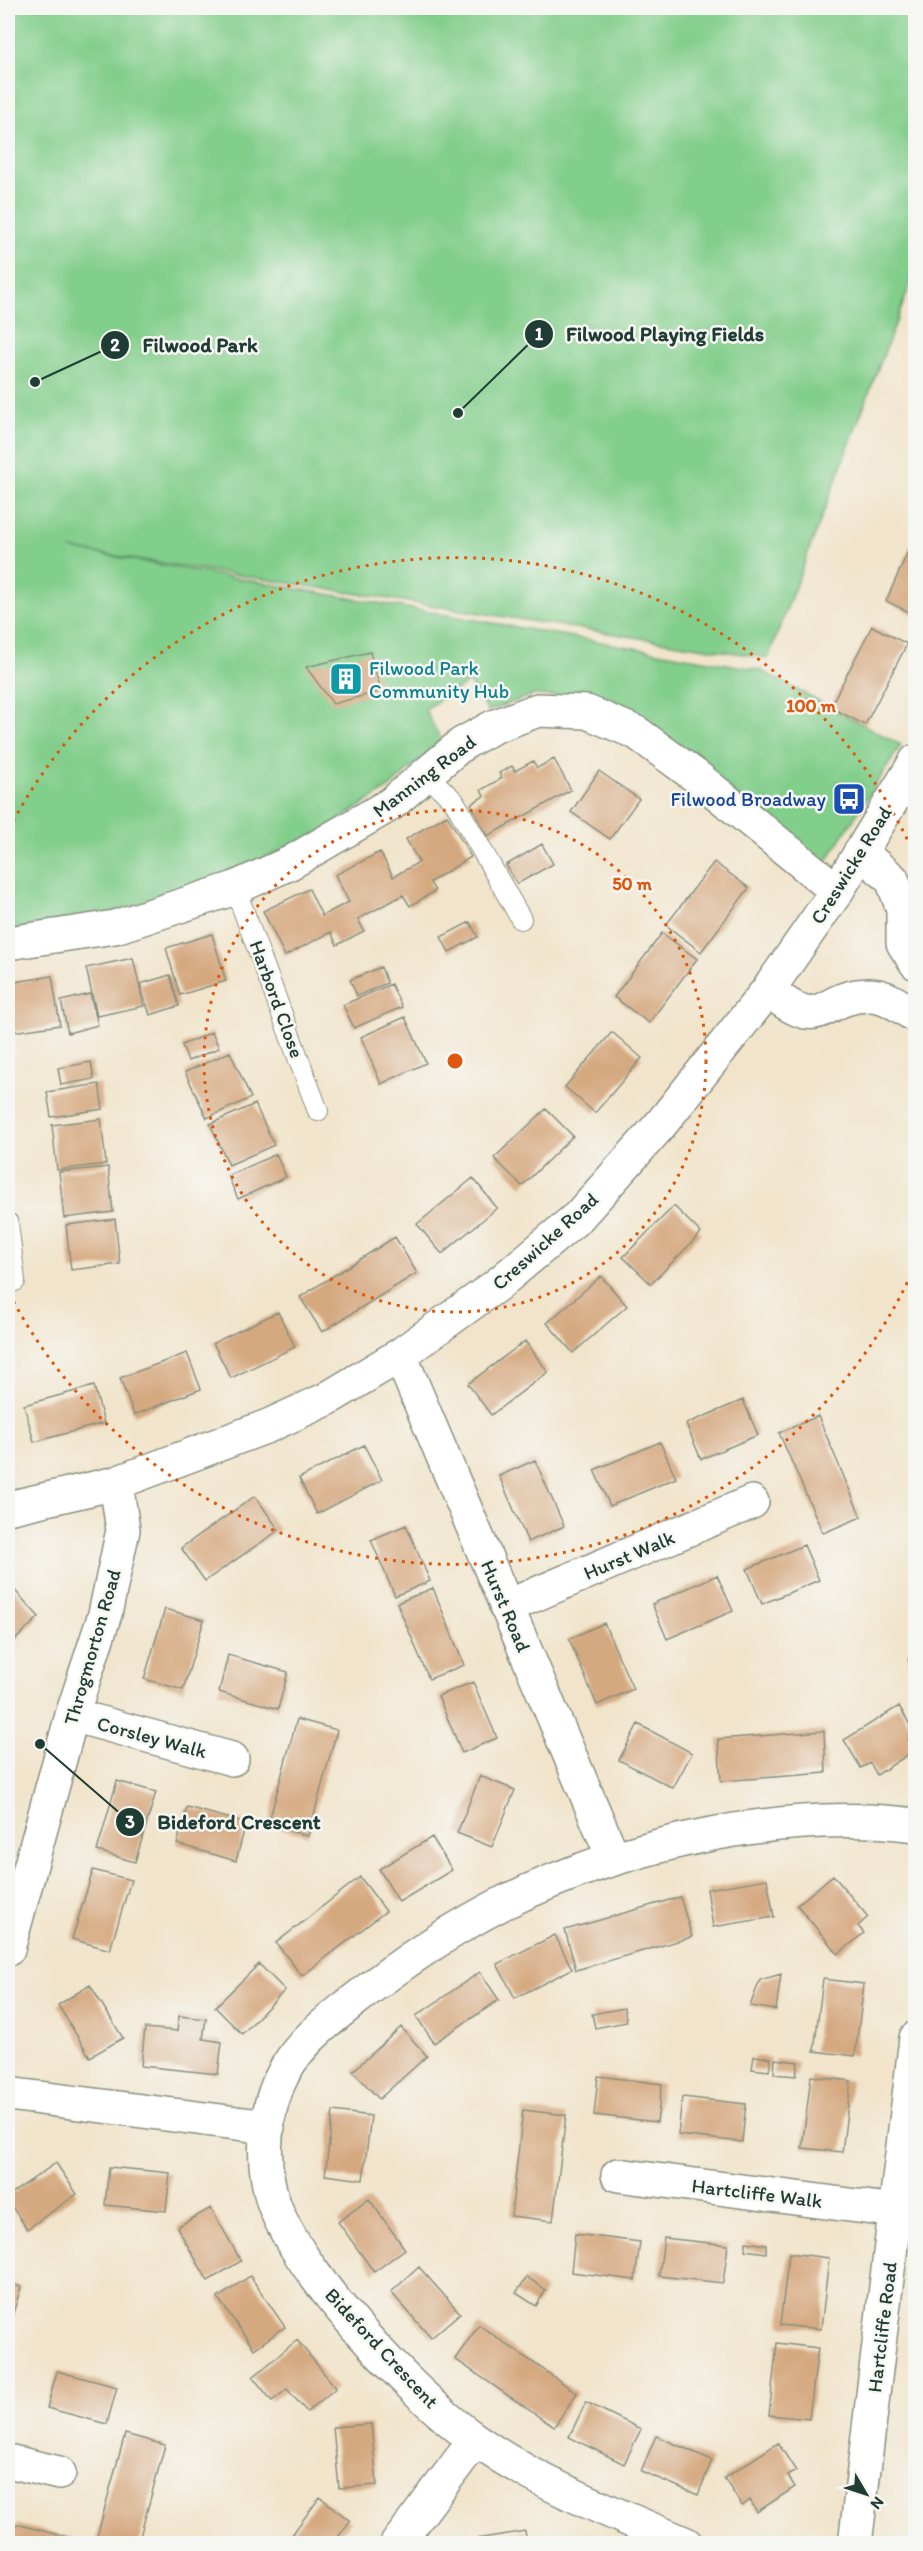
<svg xmlns="http://www.w3.org/2000/svg" width="923" height="2551" font-family="Itim,sans-serif">
<rect width="100%" height="100%" fill="#f6f6f2"/>
<filter id="ink" filterUnits="userSpaceOnUse"><feTurbulence type="fractalNoise" baseFrequency=".0167" numOctaves="2"/><feDisplacementMap in="SourceGraphic" scale="12" xChannelSelector="R" yChannelSelector="G"/><feConvolveMatrix kernelMatrix="1 2 1 2 8 2 1 2 1" color-interpolation-filters="sRGB"/></filter>
<filter id="wash" filterUnits="userSpaceOnUse"><feTurbulence type="fractalNoise" baseFrequency=".008" numOctaves="4" result="noise"/><feDisplacementMap in="SourceGraphic" scale="24" xChannelSelector="R" yChannelSelector="G"/><feGaussianBlur stdDeviation="1.35" result="paint"/><feColorMatrix in="noise" values="0 0 0 0 0 0 0 0 0 0 0 0 0 0 0 0 0 1.4 0 .05"/><feComposite in="paint" operator="in"/></filter>
<g filter="url(#wash)">
<rect width="100%" height="100%" fill="#f1e4cb"/>
<path fill="#82ce8b" stroke="#508660" stroke-width="1.5" d="M8 8H915V262L910 285 768 658 71 549 760 670 901 745 823 867 643 718 619 706 593 698 533 695 488 711 469 682 425 709 441 740 389 788 322 831 225 877 112 913 8 931Z"/>
<g id="blocks">
<path fill="#d5a980" d="M915 536V615L886 601Z
M872 626 907 644 865 725 830 707Z
M370 652 381 691 333 704 306 667Z
M554 759 571 790 488 836 471 804 484 796 481 790 502 778 499 773 512 766 515 771 533 761 537 768Z
M599 771 639 799 610 839 571 812Z
M447 815 471 857 430 882 435 891 410 906 403 895 358 919 364 931 337 945 331 932 285 956 263 911 309 889 322 916 335 909 349 902 335 875 380 852 393 877 419 862 406 839Z
M542 844 553 864 517 884 506 865Z
M714 862 749 888 701 952 666 925Z
M470 922 478 937 449 952 441 937Z
M662 933 697 959 649 1023 614 997Z
M212 934 226 981 180 995 166 948Z
M133 958 144 1006 97 1016 86 968Z
M381 967 387 983 357 996 350 980Z
M170 975 179 1006 150 1015 140 984Z
M52 976 60 1025 13 1032 8 983Z
M391 984 402 1007 354 1028 343 1005Z
M90 994 98 1025 68 1033 61 1001Z
M405 1017 426 1063 381 1084 361 1037Z
M212 1032 219 1048 188 1061 182 1045Z
M612 1032 642 1058 595 1113 565 1087Z
M230 1052 251 1098 207 1118 185 1072Z
M91 1062 94 1079 61 1085 58 1068Z
M99 1084 103 1109 51 1117 47 1092Z
M255 1104 274 1145 229 1165 210 1124Z
M546 1109 573 1136 522 1186 494 1158Z
M101 1119 106 1164 57 1170 52 1125Z
M276 1154 286 1177 238 1199 228 1176Z
M108 1167 113 1212 64 1218 59 1172Z
M473 1178 497 1208 442 1254 417 1224Z
M674 1206 701 1233 651 1284 623 1257Z
M115 1219 120 1264 71 1270 66 1225Z
M395 1237 417 1273 322 1332 300 1297Z
M601 1276 627 1306 573 1353 547 1323Z
M278 1312 295 1347 231 1378 213 1343Z
M525 1341 548 1372 491 1415 468 1384Z
M187 1353 201 1389 134 1415 120 1378Z
M94 1386 104 1423 34 1442 24 1405Z
M743 1400 758 1435 701 1459 686 1424Z
M818 1416 861 1517 823 1533 779 1433Z
M660 1442 676 1478 610 1506 594 1470Z
M364 1445 382 1480 317 1514 299 1478Z
M535 1460 564 1526 528 1542 499 1476Z
M255 1496 279 1530 205 1581 181 1548Z
M406 1525 430 1581 395 1596 371 1540Z
M804 1545 819 1580 762 1604 747 1569Z
M717 1575 733 1611 667 1639 652 1604Z
M8 1583 39 1617 11 1644 8 1640Z
M433 1588 464 1665 429 1679 397 1603Z
M165 1609 204 1620 183 1690 144 1679Z
M604 1623 633 1689 597 1705 569 1639Z
M915 1645V1664L908 1660Z
M228 1655 288 1672 278 1709 219 1692Z
M473 1682 497 1738 462 1753 438 1696Z
M8 1700 15 1702 8 1725Z
M899 1706 915 1733 908 1739 915 1750 877 1775 870 1763 861 1768 844 1740Z
M297 1719 337 1730 308 1836 268 1825Z
M638 1724 692 1753 673 1788 619 1760Z
M824 1731 826 1773 721 1781 718 1739Z
M480 1776 515 1790 492 1847 457 1833Z
M117 1781 156 1792 135 1862 97 1851Z
M187 1807 246 1823 236 1861 177 1844Z
M432 1837 452 1870 399 1902 379 1869Z
M93 1870 131 1880 110 1950 72 1939Z
M833 1875 868 1917 858 1926 864 1933 838 1954 797 1905Z
M360 1877 386 1911 302 1976 276 1943Z
M767 1879 774 1917 713 1927 707 1889Z
M680 1897 692 1937 576 1970 565 1930Z
M555 1935 572 1969 515 1998 497 1964Z
M259 1964 285 1990 242 2034 215 2007Z
M480 1972 499 2000 434 2043 416 2016Z
M781 1974 776 2010 750 2006 760 1980Z
M823 1979 864 1984 855 2056 814 2051Z
M90 1985 123 2038 90 2057 58 2005Z
M624 2008 627 2022 595 2028 592 2014Z
M179 2016 206 2019 203 2039 222 2042 218 2074 141 2066 145 2028 177 2031Z
M401 2027 427 2056 379 2099 353 2071Z
M754 2056 771 2058 769 2071 752 2069Z
M775 2059 798 2062 796 2076 774 2074Z
M598 2076 662 2084 657 2122 594 2115Z
M811 2076 851 2081 842 2152 802 2148Z
M682 2097 746 2104 742 2142 678 2135Z
M523 2110 566 2115 553 2221 511 2216Z
M333 2111 371 2116 363 2180 325 2175Z
M56 2163 77 2194 27 2229 8 2201V2196Z
M109 2167 170 2173 166 2211 105 2205Z
M369 2199 405 2249 374 2272 338 2222Z
M211 2208 241 2261 208 2281 177 2227Z
M575 2234 640 2242 635 2280 571 2272Z
M664 2238 728 2245 723 2283 659 2276Z
M746 2242 766 2245V2253L745 2250Z
M789 2253 829 2258 821 2329 780 2325Z
M419 2267 460 2313 431 2338 391 2292Z
M250 2276 285 2327 254 2349 218 2298Z
M527 2277 546 2290 536 2306 516 2293Z
M8 2283 21 2287 8 2330Z
M479 2325 577 2393 554 2427 455 2359Z
M297 2340 336 2388 307 2412 287 2389 272 2401 253 2377Z
M777 2343 818 2348 809 2419 769 2415Z
M57 2371 117 2387 107 2424 47 2408Z
M586 2402 641 2429 624 2464 569 2437Z
M371 2424 377 2485 339 2488 333 2427Z
M125 2434 165 2445 138 2544H108L96 2540Z
M656 2436 712 2460 698 2495 641 2471Z
M778 2443 796 2471 788 2476 795 2487 757 2512 750 2500 742 2506 724 2478Z
M320 2497 350 2521 333 2544H285Z
M16 2524 75 2539 74 2544H11Z
M525 2531 527 2544H465V2541Z"/>
</g>
</g>
<g filter="url(#ink)">
<use href="#blocks" fill-opacity="0" stroke="#889080" stroke-width="1.5"/>
<g fill="none" stroke-linecap="round" stroke-linejoin="round">
<g stroke="#889080" stroke-width="22">
<path id="service" d="M427 775 454 801 521 919
M235 888 318 1111
M8 1223 15 1281"/>
</g>
<g stroke="#889080" stroke-width="36">
<path id="minor" d="M860 852 892 879 903 909V943L916 963
M8 943 115 927 235 888 290 863 391 804 462 744 493 727 538 710 587 712 637 733 697 777 837 891
M768 990C826 1037 817 996 869 995 887 995 901 1007 916 1016
M400 1355 613 1857
M8 1508 116 1483 268 1426 327 1399 400 1355 497 1285 578 1217 661 1124 768 990 837 891 916 761
M506 1607 752 1502
M72 1715 232 1759
M8 1949 72 1715 105 1614 123 1530 116 1483
M8 2094 268 2127
M618 2175 896 2211
M8 2461 59 2473
M397 2544 475 2440
M686 2544C614 2513 538 2484 474 2439 413 2396 296 2271 273 2201 260 2160 264 2109 284 2072 300 2042 326 2023 352 2002 400 1964 448 1931 503 1903 622 1845 783 1807 916 1825
M855 2544 916 2038"/>
</g>
<use href="#service" stroke="#fff" stroke-width="20"/>
<use href="#minor" stroke="#fff" stroke-width="33"/>
</g>
</g>
<g fill="none" stroke="#de580e" stroke-width="3" stroke-dasharray="3 6">
<circle cx="455" cy="1061" r="251"/>
<path d="M915 1266A503 503 0 0 1 9 1293M9 829A503 503 0 0 1 915 856"/>
</g>
<defs>
<g id="building-square" transform="scale(1.725)"><rect x="-9" y="-9" width="18" height="18" rx="4" fill="#0f9aa8" stroke="#f6f6f2"/><path d="M-4-6H4V6H1V3H-1V6H-4ZM-2.5-4.3h1.7v1.8h-1.7ZM.8-4.3h1.7v1.8H.8ZM-2.5-1h1.7V.8h-1.7ZM.8-1h1.7V.8H.8Z" fill="#fff"/></g>
<g id="bus-square" transform="scale(1.725)"><rect x="-9" y="-9" width="18" height="18" rx="4" fill="#1a4fb4" stroke="#f6f6f2"/><path d="M-5-6H5V4H4V6H2V4H-2V6H-4V4H-5ZM-3.5-4V0h7V-4ZM-3.5 1.2v1.5H-2V1.2ZM2 1.2v1.5H3.5V1.2Z" fill="#fff"/></g>
</defs>
<g fill-rule="evenodd">
<use href="#building-square" x="346" y="679"/>
<use href="#bus-square" x="849" y="799"/>
</g>
<g text-anchor="middle" dominant-baseline="central" stroke-width="5" stroke-linejoin="round" paint-order="stroke">
<g font-size="20" fill="#0d838f" stroke="#f6f6f2" text-anchor="start">
<text x="369" y="668">Filwood Park<tspan x="369" dy="23">Community Hub</tspan></text>
</g>
<g font-size="20" fill="#1f3d34" stroke="#f6f6f2">
<text transform="translate(424 776) rotate(-37)">Manning Road</text>
<text transform="translate(851 865) rotate(-58)">Creswicke Road</text>
<text transform="translate(277 999) rotate(70)">Harbord Close</text>
<text transform="translate(545 1241) rotate(-42)">Creswicke Road</text>
<text transform="translate(629 1555) rotate(-23)">Hurst Walk</text>
<text transform="translate(506 1606) rotate(67)">Hurst Road</text>
<text transform="translate(92 1647) rotate(-74)">Throgmorton Road</text>
<text transform="translate(152 1737) rotate(15)">Corsley Walk</text>
<text transform="translate(757 2193) rotate(7)">Hartcliffe Walk</text>
<text transform="translate(882 2327) rotate(-83)">Hartcliffe Road</text>
<text transform="translate(382 2348) rotate(47)">Bideford Crescent</text>
</g>
<g font-size="20" fill="#164399" stroke="#f6f6f2" text-anchor="end">
<text x="826" y="799">Filwood Broadway</text>
</g>
</g>
<circle cx="455" cy="1061" r="9" fill="#de580e" stroke="#f6f6f2" stroke-width="3"/>
<g font-size="18" text-anchor="middle" font-weight="bold" fill="#de580e" stroke="#f6f6f2" stroke-width="5" stroke-linejoin="round" paint-order="stroke">
<text x="811" y="712">100 m</text>
<text x="632" y="890">50 m</text>
</g>
<path fill="none" stroke="#1f3d34" stroke-width="2" d="M458 413L539 334M35 382L115 345M40 1744L130 1822"/>
<g fill="#1f3d34" stroke="#f6f6f2" stroke-width="2">
<circle cx="458" cy="413" r="6"/>
<circle cx="35" cy="382" r="6"/>
<circle cx="40" cy="1744" r="6"/>
<circle cx="539" cy="334" r="15"/>
<circle cx="115" cy="345" r="15"/>
<circle cx="130" cy="1822" r="15"/>
</g>
<g font-size="18" text-anchor="middle" font-weight="bold" fill="#fff">
<text x="539" y="340">1</text>
<text x="115" y="351">2</text>
<text x="130" y="1828">3</text>
</g>
<g font-size="21" text-anchor="middle" font-weight="bold" fill="#1f3d34" stroke="#f6f6f2" stroke-width="5" stroke-linejoin="round" paint-order="stroke">
<text x="665" y="341">Filwood Playing Fields</text>
<text x="200" y="352">Filwood Park</text>
<text x="239" y="1829">Bideford Crescent</text>
</g>
<rect width="923" height="2551" fill="none" stroke="#f6f6f2" stroke-width="30"/>
<g transform="translate(866 2494) rotate(129)" stroke="#f6f6f2" stroke-width="4.5" paint-order="stroke">
<path d="M0-4.5L10 22L0 15L-10 22Z" fill="#1f3d34"/>
<text y="-9" font-size="16" font-weight="bold" text-anchor="middle" fill="#1f3d34">N</text>
</g>
</svg>
